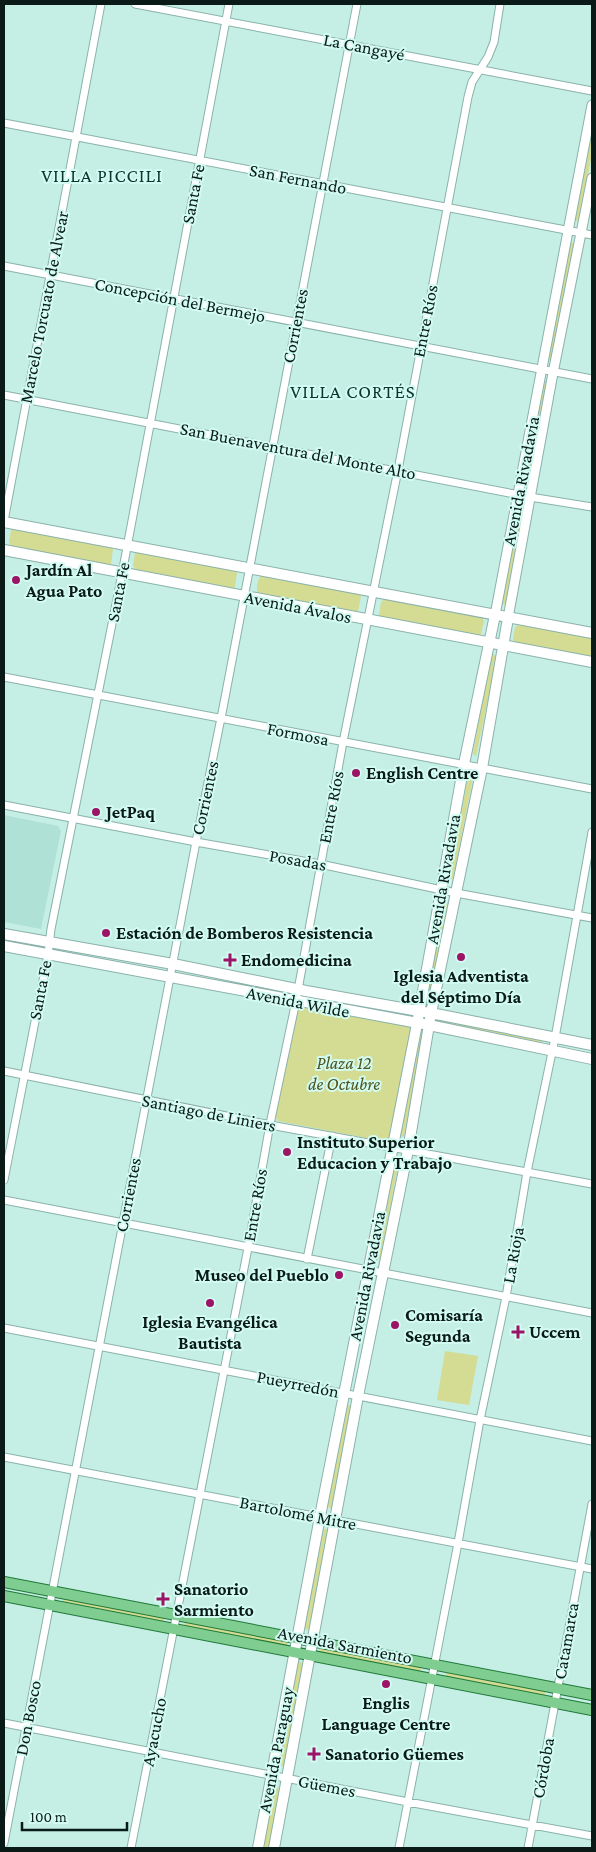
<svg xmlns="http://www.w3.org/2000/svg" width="596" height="1852" font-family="'Crimson Pro',serif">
<rect width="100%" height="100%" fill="#c5eee5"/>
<path fill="#afe1d6" d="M4 815 58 826 61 831 41 929 4 922Z"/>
<path fill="#d4db92" d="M592 124V154L579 221 574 220Z
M570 242 575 244 551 360 548 359Z
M545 381H548L530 483 525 482Z
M520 505 525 507 507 605 500 604Z
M15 528 109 545 113 549 111 564 105 567 12 548 9 542 11 530Z
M139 550 234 568 237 573 235 587 231 590 136 572 133 565 135 553Z
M262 574 358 593 361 596 358 612 258 595C256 587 257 580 262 574Z
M385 599 482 617 484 621 481 634 478 637 384 620 379 616 381 602Z
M520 624 592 637V659L518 645 513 640 515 627Z
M493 654 497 657 476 756 473 754 490 656Z
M468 777 473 778 453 879H449Z
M445 900 449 903 430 1003H425L443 901Z
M302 1005 409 1026 412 1031 391 1140 387 1142 278 1121 275 1116 298 1008Z
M437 1018 542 1040V1043L436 1022Z
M420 1034 423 1037 404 1136 400 1137 418 1035Z
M396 1158 399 1161 380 1259 377 1260 376 1258 394 1160Z
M445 1351 478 1356 469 1405 437 1400Z
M349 1405H352L333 1506 331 1508 328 1507 327 1505 347 1406Z
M324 1529 328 1530 310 1628 308 1630 304 1628Z
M65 1597 164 1617V1622L163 1623 63 1603V1599Z
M185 1620 288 1642 286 1647 184 1627Z
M322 1647 421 1666 422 1668 419 1673 320 1654 319 1648Z
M299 1661 304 1664 285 1766H281L279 1764 297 1662Z
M448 1671 545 1691V1695L542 1697 447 1678 446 1672Z
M274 1786 278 1787 280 1790 269 1848H261Z"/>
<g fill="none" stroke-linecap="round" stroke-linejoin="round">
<g stroke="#8ab2aa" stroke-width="9">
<path id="minor" d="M135 4 592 91
M4 123 592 235
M4 266 592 379
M4 395 530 497 592 507
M4 521 101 4
M4 677 592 789
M4 805 196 842 320 864 456 893 592 918
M4 1071 281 1127 592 1184
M4 1180 48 955 51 929 122 574 229 4
M4 1200 592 1313
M307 1259 332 1136
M4 1328 592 1441
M4 1457 592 1569
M4 1723 408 1802 592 1836
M4 1843 196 842 223 708 357 4
M131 1848 248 1248 270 1124 296 1001 343 742 398 470 468 97 472 82 488 57 494 42 500 4
M399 1848 458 1543 480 1420 506 1297 527 1172 555 1038 592 832
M528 1848 592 1504"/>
</g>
<g stroke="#8ab2aa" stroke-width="11">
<path id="tertiary" d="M495 615 592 105
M508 618 553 373 592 178"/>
</g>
<g stroke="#8ab2aa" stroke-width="12">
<path id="secondary" d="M4 522 592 633
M4 550 592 662
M4 934 173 964 306 991 441 1015 592 1045
M4 946 429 1025 592 1059
M258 1848 322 1506 417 1024 464 764 495 615
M274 1848 358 1396 408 1150 431 1013 482 768 508 618"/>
</g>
<g stroke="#207938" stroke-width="12">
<path id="primary" d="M4 1582 592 1695
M4 1596 592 1710"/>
</g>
<use href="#minor" stroke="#fff" stroke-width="7"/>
<use href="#tertiary" stroke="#fff" stroke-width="9"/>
<use href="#secondary" stroke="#fff" stroke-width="10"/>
<use href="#primary" stroke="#80cd92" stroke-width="10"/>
</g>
<g fill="#9b1465" stroke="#d2fbf2" stroke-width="2">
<circle cx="16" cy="580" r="5"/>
<circle cx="356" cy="773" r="5"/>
<circle cx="96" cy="812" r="5"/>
<circle cx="106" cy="933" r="5"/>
<circle cx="461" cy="957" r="5"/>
<path d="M227.5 952.5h5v5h5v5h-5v5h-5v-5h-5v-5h5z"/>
<circle cx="287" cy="1152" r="5"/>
<circle cx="339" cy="1275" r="5"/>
<circle cx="210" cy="1303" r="5"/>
<circle cx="395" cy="1325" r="5"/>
<path d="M515.5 1324.5h5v5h5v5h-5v5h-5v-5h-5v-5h5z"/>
<path d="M160.5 1591.5h5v5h5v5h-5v5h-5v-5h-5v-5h5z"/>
<circle cx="386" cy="1684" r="5"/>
<path d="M311.5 1746.5h5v5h5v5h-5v5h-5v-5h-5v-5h5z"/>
</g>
<g text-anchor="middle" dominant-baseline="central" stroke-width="4" stroke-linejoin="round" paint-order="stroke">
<g font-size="18" fill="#0a1a17" stroke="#d2fbf2">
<text transform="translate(364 47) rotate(11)">La Cangayé</text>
<text transform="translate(298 179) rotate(11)">San Fernando</text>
<text transform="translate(193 194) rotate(-79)">Santa Fe</text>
<text transform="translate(180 300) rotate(11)">Concepción del Bermejo</text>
<text transform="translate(44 307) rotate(-79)">Marcelo Torcuato de Alvear</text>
<text transform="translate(425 321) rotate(-79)">Entre Ríos</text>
<text transform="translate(295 326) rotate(-79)">Corrientes</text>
<text transform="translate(298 451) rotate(11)">San Buenaventura del Monte Alto</text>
<text transform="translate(521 481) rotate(-79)">Avenida Rivadavia</text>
<text transform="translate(118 592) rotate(-79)">Santa Fe</text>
<text transform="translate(298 607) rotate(11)">Avenida Ávalos</text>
<text transform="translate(298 734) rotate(11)">Formosa</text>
<text transform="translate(205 798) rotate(-78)">Corrientes</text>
<text transform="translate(331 807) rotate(-79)">Entre Ríos</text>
<text transform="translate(298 860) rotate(10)">Posadas</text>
<text transform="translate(443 879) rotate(-80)">Avenida Rivadavia</text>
<text transform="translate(40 990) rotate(-79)">Santa Fe</text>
<text transform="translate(298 1002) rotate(11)">Avenida Wilde</text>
<text transform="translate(209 1113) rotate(11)">Santiago de Liniers</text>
<text transform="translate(128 1195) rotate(-79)">Corrientes</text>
<text transform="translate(255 1205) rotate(-80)">Entre Ríos</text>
<text transform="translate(513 1255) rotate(-80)">La Rioja</text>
<text transform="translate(367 1276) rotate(-79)">Avenida Rivadavia</text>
<text transform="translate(298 1384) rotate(11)">Pueyrredón</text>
<text transform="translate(298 1513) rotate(11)">Bartolomé Mitre</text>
<text transform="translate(566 1641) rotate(-80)">Catamarca</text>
<text transform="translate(345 1645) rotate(11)">Avenida Sarmiento</text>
<text transform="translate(28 1718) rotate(-79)">Don Bosco</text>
<text transform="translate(154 1732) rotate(-79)">Ayacucho</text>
<text transform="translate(276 1750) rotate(-79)">Avenida Paraguay</text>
<text transform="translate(543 1768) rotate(-80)">Córdoba</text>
<text transform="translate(327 1786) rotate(11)">Güemes</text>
</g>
<g font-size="18" font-weight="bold" fill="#0a1a17" stroke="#d2fbf2" text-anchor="start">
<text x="26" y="570">Jardín Al<tspan x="26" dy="21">Agua Pato</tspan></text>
<text x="366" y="773">English Centre</text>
<text x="106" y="812">JetPaq</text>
<text x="116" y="933">Estación de Bomberos Resistencia</text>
<text x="241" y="960">Endomedicina</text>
<text x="461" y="976" text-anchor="middle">Iglesia Adventista<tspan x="461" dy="21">del Séptimo Día</tspan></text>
<text x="297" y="1142">Instituto Superior<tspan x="297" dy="21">Educacion y Trabajo</tspan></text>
<text x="329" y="1275" text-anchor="end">Museo del Pueblo</text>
<text x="405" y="1315">Comisaría<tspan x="405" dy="21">Segunda</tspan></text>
<text x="210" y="1322" text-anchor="middle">Iglesia Evangélica<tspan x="210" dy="21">Bautista</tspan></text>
<text x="529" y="1332">Uccem</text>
<text x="174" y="1589">Sanatorio<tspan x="174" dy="21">Sarmiento</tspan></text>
<text x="386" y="1703" text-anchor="middle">Englis<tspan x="386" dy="21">Language Centre</tspan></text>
<text x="325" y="1754">Sanatorio Güemes</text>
</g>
<g font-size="18" font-style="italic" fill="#4f531c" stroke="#d2fbf2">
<text x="344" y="1063">Plaza 12<tspan x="344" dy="21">de Octubre</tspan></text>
</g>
<g font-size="19" letter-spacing="1" fill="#0e342e" stroke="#d2fbf2">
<text x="102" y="175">VILLA PICCILI</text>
<text x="353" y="391">VILLA CORTÉS</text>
</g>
</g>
<rect width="596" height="1852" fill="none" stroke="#0a1a17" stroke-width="10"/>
<path d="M22 1822v8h105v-8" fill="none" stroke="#0a1a17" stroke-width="2.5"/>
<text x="30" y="1822" font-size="15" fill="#0a1a17" stroke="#d2fbf2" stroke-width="4" paint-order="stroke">100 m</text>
</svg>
